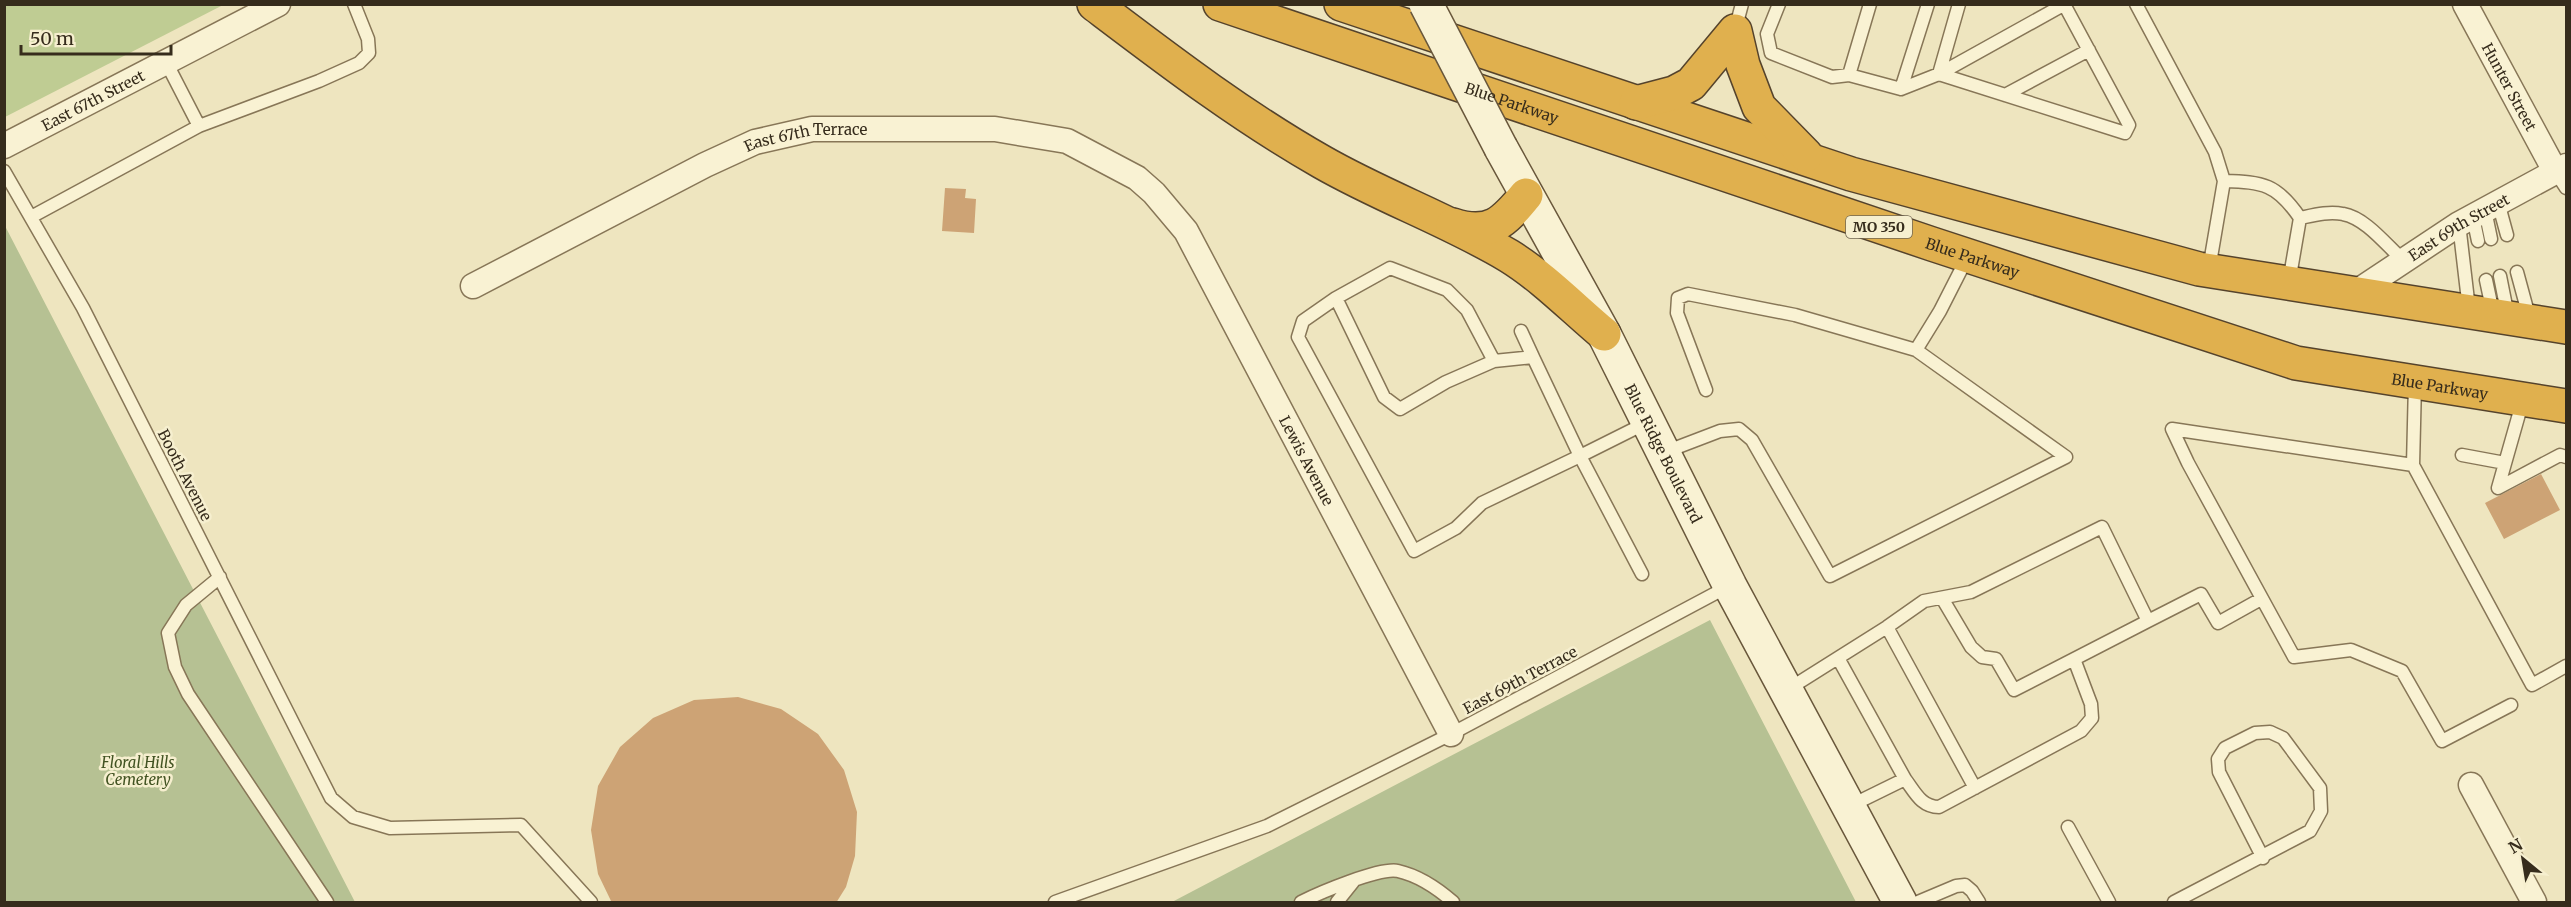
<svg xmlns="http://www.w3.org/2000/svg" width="2571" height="907" font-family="Merriweather,serif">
<rect width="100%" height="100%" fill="#eee5bf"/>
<path fill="#bfcc93" d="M5 4H223V5L5 117Z"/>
<path fill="#b6c193" d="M4 224 355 902H5Z
M1710 620 1856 902H1172Z"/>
<path fill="#cda375" d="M945 188 966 189 965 198 976 199 974 233 942 231Z
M2541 474 2560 510 2504 539 2485 503Z
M738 697 781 709 818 734 844 770 857 812 855 856 846 887 836 903H612L598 874 591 830 598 786 620 747 653 718 694 700Z"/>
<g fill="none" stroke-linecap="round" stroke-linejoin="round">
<g stroke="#877657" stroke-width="15">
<path id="lane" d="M1779 4 1767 34 1771 53 1832 77 1849 75
M1870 4 1849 75 1901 89 1939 74 1959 4
M2136 4 2215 152 2224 181 2209 269
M1735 30 1742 4
M166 62 199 126
M1939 74 2125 133 2129 125 2065 6
M1939 74 2065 4
M1901 89 1928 4
M2005 95 2089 50
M4 171 83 308 331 798 353 817 390 828 521 825 591 902
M2555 171 2566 188
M2224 181C2263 182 2277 184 2300 218
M2498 202 2507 235
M2485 210 2491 239
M31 217 199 126 319 81 359 63 369 53 368 39 354 4
M2473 217 2478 241
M2459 224 2469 309
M2517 272 2530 320
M2500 276 2508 316
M2486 280 2493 313
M2289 282 2300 218C2314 215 2329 211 2343 214 2366 218 2387 246 2404 261
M1336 298 1384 397 1400 409 1446 382 1494 361
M1521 331 1533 357
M2415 383 2413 465 2532 685 2566 666
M1706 390 1677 313 1678 298 1688 294 1795 315 1916 350
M1665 452 1720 431 1739 429 1752 440 1830 576 2066 457 1916 350 1940 311 1968 256
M2462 455 2505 463
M2413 465 2172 429 2188 463 2294 657 2351 650 2402 671 2442 741 2511 705
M2498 488 2523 400
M2498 488 2560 455 2566 457
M1642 574 1580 456 1482 503 1456 528 1414 551 1298 337 1303 321 1336 298 1390 268 1447 290 1467 310 1494 361 1533 357 1580 456 1648 422
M220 577 186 605 168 633 175 667 188 694 327 902
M2148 621 2201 594 2218 623 2261 599
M1887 627 1975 788
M1838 658 1905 779 1850 806
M1787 690 1887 627 1924 601 1971 592 2102 527 2148 621 2014 690 1996 659 1982 657 1971 647 1942 598
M1905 779C1915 792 1921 807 1939 807L2081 731 2092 718 2091 704 2074 659
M2068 827 2109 902
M1055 902 1267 826 1451 734 1729 586
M1301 902C1319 893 1380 867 1398 871 1420 876 1437 888 1453 902
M1337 902 1353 882
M1918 902 1956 886 1965 885 1972 891 1979 902
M2174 902 2310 831 2321 811 2320 788 2283 738 2270 732 2255 733 2225 748 2218 759 2219 772 2263 858"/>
</g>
<g stroke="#877657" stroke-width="27">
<g id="street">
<path id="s1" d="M2465 4 2555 171"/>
<path id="s2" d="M4 146 278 4"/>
<path id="s3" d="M473 286 705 165 755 142 812 129H995L1067 141 1137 178 1154 193 1186 231 1451 734"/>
<path id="s4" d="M2355 293 2459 224 2566 166"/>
<path d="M2471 785 2534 902"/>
</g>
</g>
<g stroke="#69573b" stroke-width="36">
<g id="secondary">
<path id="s5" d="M1501 148 1604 334 1730 586 1900 902"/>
</g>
</g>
<g stroke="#55432c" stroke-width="36">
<g id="highway">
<path d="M1094 4C1168 60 1241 116 1322 162 1383 197 1449 220 1509 256 1543 277 1573 308 1604 334"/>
<path id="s6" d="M1220 4 1932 244 2296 363 2566 406"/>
<path d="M1341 4 1851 174 2199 269 2566 327"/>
<path d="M1636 103 1674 93 1691 84 1735 31 1743 65 1759 107 1806 155"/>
<path d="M1453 225C1490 237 1504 222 1526 195"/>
</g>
</g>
<use href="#lane" stroke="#f9f2d3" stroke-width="12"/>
<use href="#street" stroke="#f9f2d3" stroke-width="24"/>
<use href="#secondary" stroke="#f9f2d3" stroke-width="33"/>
<use href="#highway" stroke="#e0b04e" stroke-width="33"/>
<g stroke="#69573b" stroke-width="36" stroke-linecap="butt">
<path id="secondary-bridge" d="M1426 4 1501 148"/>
</g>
<use href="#secondary-bridge" stroke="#f9f2d3" stroke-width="33"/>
</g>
<g text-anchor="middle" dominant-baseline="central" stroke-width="5" stroke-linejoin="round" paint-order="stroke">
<rect fill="#f6efcf" stroke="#706652" stroke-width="1.5" x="1846" y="216" width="66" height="22" rx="4.5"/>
<g font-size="14" font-weight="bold" fill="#362c1c">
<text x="1879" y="227">MO 350</text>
</g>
<g font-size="15" fill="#362c1c" stroke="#f6efcf">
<text stroke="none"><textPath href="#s1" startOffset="94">Hunter Street</textPath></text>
<text stroke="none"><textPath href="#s2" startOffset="100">East 67th Street</textPath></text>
<text stroke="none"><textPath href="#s6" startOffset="308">Blue Parkway</textPath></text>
<text stroke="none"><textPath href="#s3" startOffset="368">East 67th Terrace</textPath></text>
<text stroke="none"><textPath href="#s4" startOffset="123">East 69th Street</textPath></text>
<text stroke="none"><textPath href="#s6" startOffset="794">Blue Parkway</textPath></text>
<text stroke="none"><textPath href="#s6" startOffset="1280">Blue Parkway</textPath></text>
<text stroke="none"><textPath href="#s5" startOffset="346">Blue Ridge Boulevard</textPath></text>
<text stroke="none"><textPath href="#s3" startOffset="1042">Lewis Avenue</textPath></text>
<text transform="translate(185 475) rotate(63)">Booth Avenue</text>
<text transform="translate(1520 680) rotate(-28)">East 69th Terrace</text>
</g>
<g font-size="15" font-style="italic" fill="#425322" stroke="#f6efcf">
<text x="138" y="762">Floral Hills<tspan x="138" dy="17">Cemetery</tspan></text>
</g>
</g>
<rect width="2571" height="907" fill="none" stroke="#362c1c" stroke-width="12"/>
<g transform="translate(2523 859) rotate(330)" stroke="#f6efcf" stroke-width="4.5" paint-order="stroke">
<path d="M0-4.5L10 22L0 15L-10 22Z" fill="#362c1c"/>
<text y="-9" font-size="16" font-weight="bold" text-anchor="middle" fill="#362c1c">N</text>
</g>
<path d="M21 45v9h150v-9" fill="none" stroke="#362c1c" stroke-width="3"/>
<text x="30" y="45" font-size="18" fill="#362c1c" stroke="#f6efcf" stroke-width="4.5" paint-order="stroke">50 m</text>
</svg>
